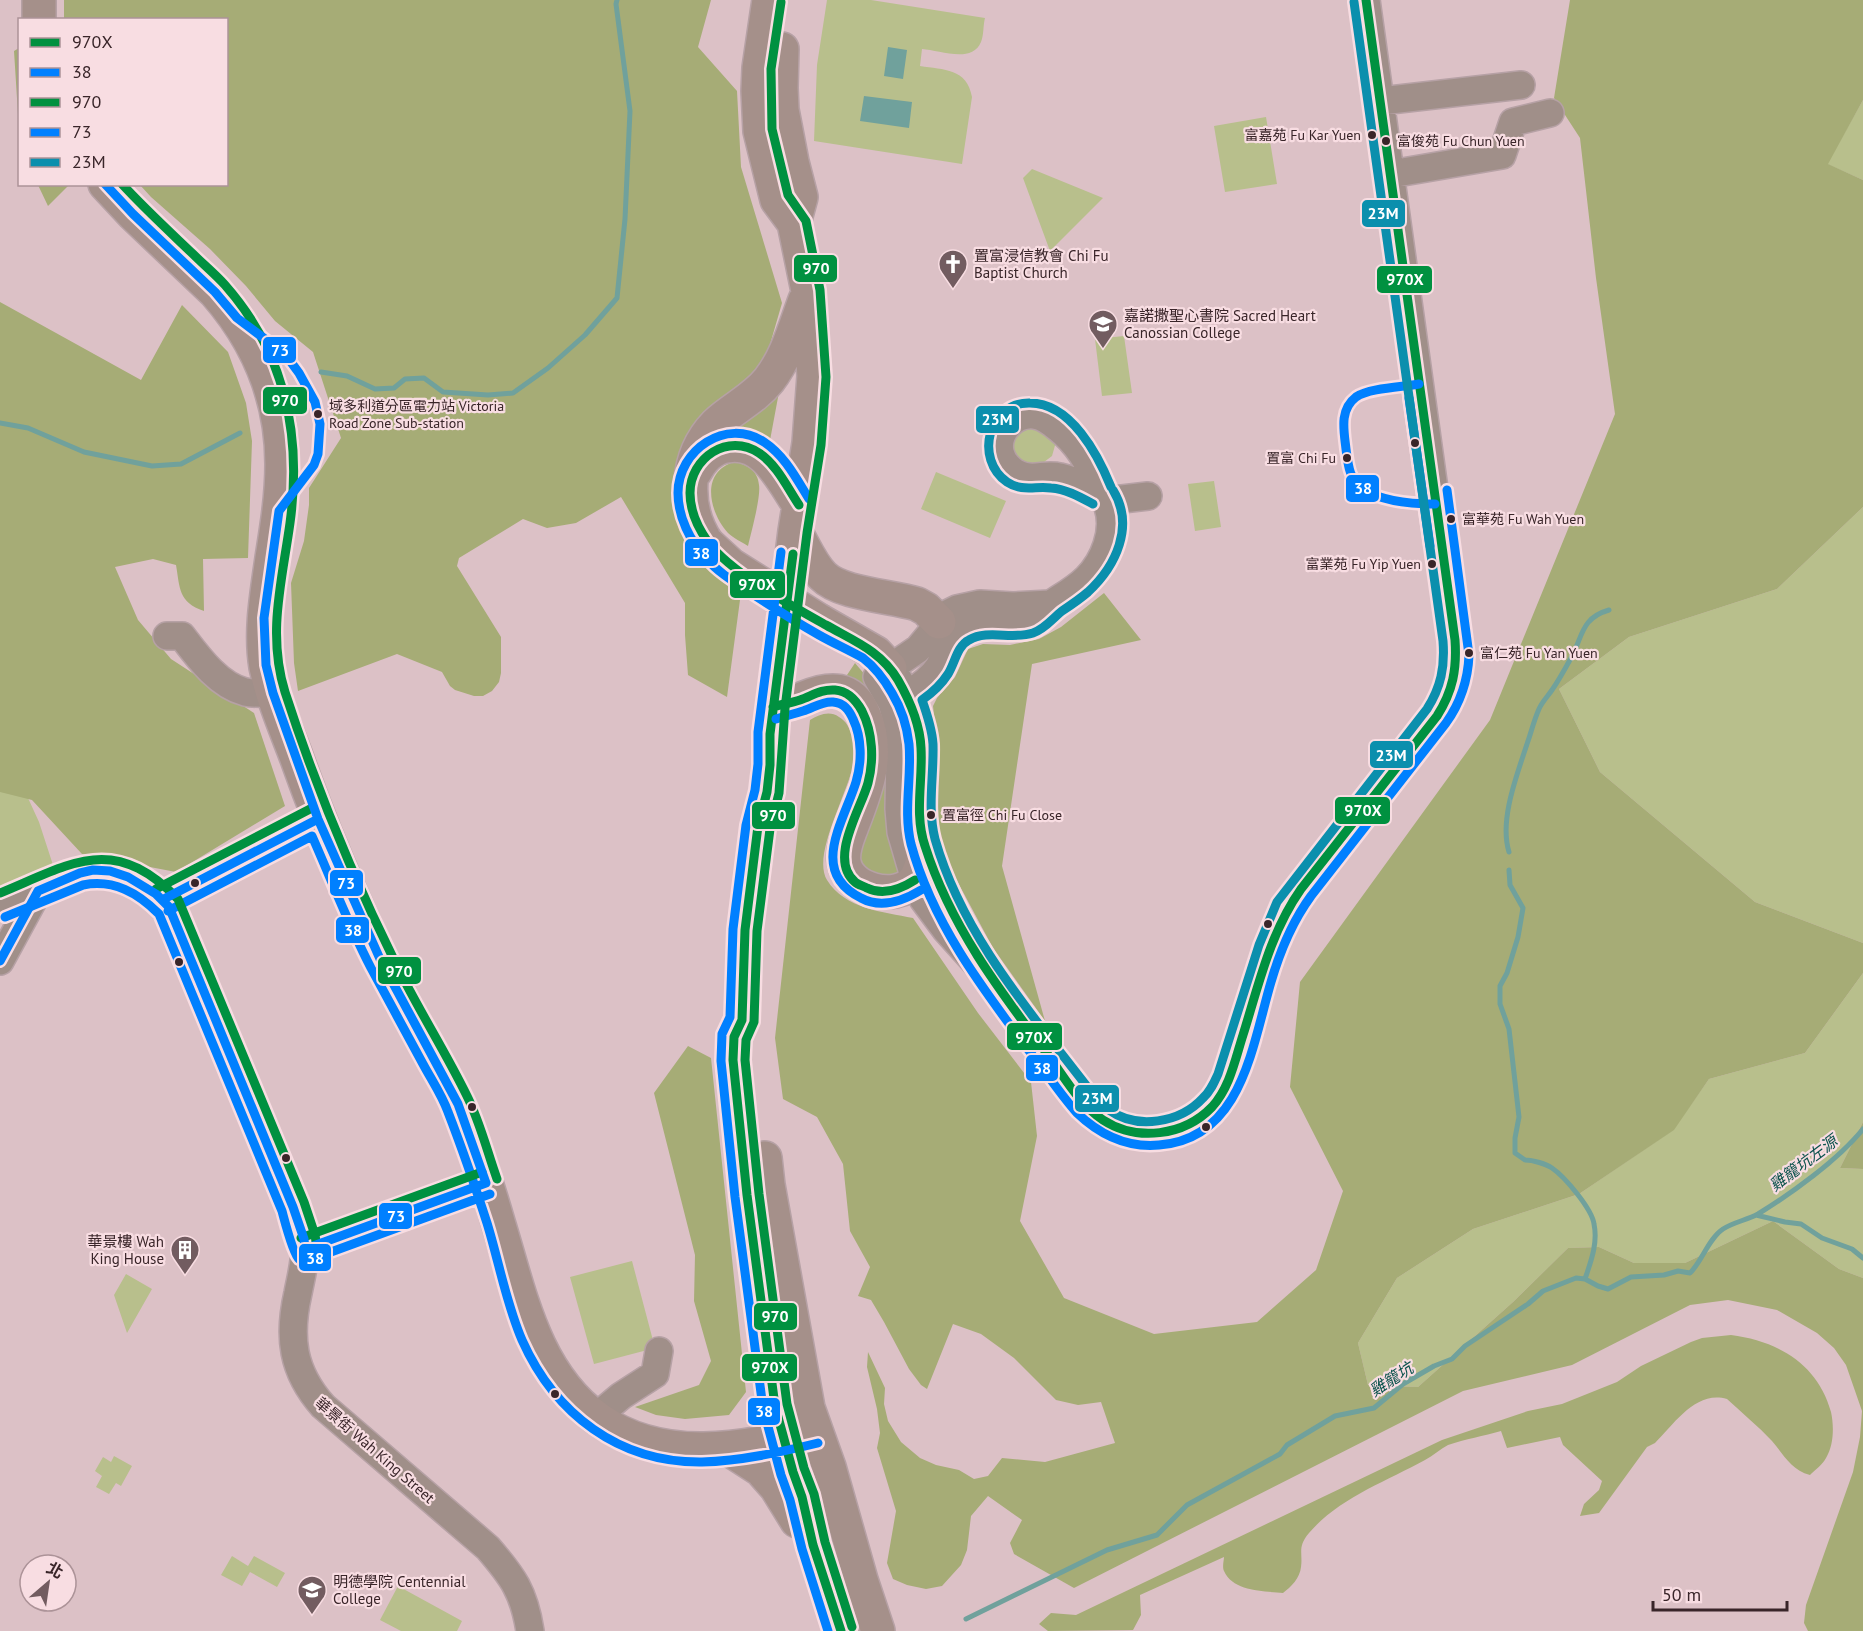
<svg xmlns="http://www.w3.org/2000/svg" width="1863" height="1631" font-family="'PT Sans','Noto Sans TC',sans-serif">
<rect width="100%" height="100%" fill="#dcc1c6"/>
<path fill="#b8bf8c" d="M827 0H871L985 18C983 25 984 35 981 42 972 64 939 50 922 49L920 66C944 70 967 68 972 97L962 164 814 141 817 65Z
M1863 100V180L1827 164Z
M1266 117 1277 184 1225 192 1214 126Z
M1032 169 1103 198 1050 251 1023 178Z
M1124 336 1132 393 1102 396 1095 339Z
M1030 423 1056 442 1052 456 1040 465 1025 464 1015 455 1012 449 1014 435Z
M936 472 1006 501 990 538 921 509Z
M1214 481 1221 527 1195 531 1188 484Z
M1863 507V943L1755 902 1600 772 1559 689 1629 637 1777 589Z
M0 766 28 798 39 822 53 865 0 886Z
M1863 973V1122L1840 1168 1863 1169V1278L1839 1269 1773 1221 1685 1263H1634L1599 1247 1568 1248 1513 1302 1418 1387 1368 1385 1358 1343 1397 1278 1473 1229 1579 1194 1673 1130 1709 1079 1805 1053Z
M632 1261 655 1348 594 1364 570 1277Z
M126 1274 152 1289 127 1333 114 1295Z
M114 1456 132 1466 121 1486 116 1483 109 1494 96 1487 102 1476 95 1471 103 1457 111 1462Z
M232 1556 248 1566 254 1556 285 1573 277 1587 250 1572 242 1586 221 1575Z
M398 1586 462 1621 457 1631H401L380 1620Z"/>
<path fill="#a6ac76" d="M64 0H711L698 47 737 91 741 167 782 303 762 372 681 455 742 585 727 697 688 675 685 635V603L621 497 576 523 547 528 523 519 459 558 457 566 501 637V673L499 682 492 691 483 696H474L455 690 450 686 442 672 397 654 298 691 294 663 291 583 304 541 309 505V488L341 438 313 352 275 321 246 286 210 249 151 197 140 185 226 184V20L64 19Z
M1570 0H1863V100L1828 164 1863 180V507L1777 589 1629 637 1559 689 1600 772 1755 902 1863 943V973L1805 1053 1709 1079 1674 1130 1579 1194 1473 1229 1397 1278 1358 1343 1368 1385 1418 1387 1513 1302 1568 1248 1599 1247 1634 1263H1685L1773 1221 1839 1269 1863 1278V1631H1808L1804 1623 1806 1605 1853 1472 1860 1437 1862 1411 1846 1365 1834 1348 1817 1333 1777 1310 1728 1300 1690 1305 1572 1365 1463 1391 1074 1588 1014 1554 1010 1543 1022 1520 988 1496 971 1516 967 1550 961 1565 942 1586 926 1589 907 1585 893 1579 887 1563 896 1511 877 1448 880 1433 877 1409 867 1367 868 1352 885 1388 884 1404 888 1421 901 1442 920 1458 936 1465 959 1470 974 1479 988 1476 1002 1458 1045 1462 1115 1443 1101 1402 1078 1405 1056 1400 1014 1358 981 1334 953 1324 927 1389 921 1385 909 1369 884 1322 871 1300 858 1296 870 1267 850 1231 843 1164 817 1117 783 1099 775 1038 810 720C819 715 829 710 839 717 847 722 848 726 852 735 853 739 856 743 856 748 856 782 810 852 827 880 845 909 883 912 913 918L978 1013 1031 1082 1037 1136 1020 1221 1064 1298 1154 1334 1257 1322 1316 1270 1343 1191 1290 1087 1300 982 1490 720 1615 414 1596 278 1580 138 1554 98Z
M19 48V130L14 51Z
M38 185H69L48 206Z
M0 302 141 380 182 305 228 352 246 403 252 441 248 558 203 559 204 611C178 602 180 588 176 565L153 559 115 567 138 620 171 659 254 713 285 806 176 872 82 854 32 800 0 792Z
M782 376 768 451 730 437 747 410Z
M734 462C747 464 758 471 759 485 761 497 751 533 748 546 742 542 733 538 728 533 709 512 700 472 734 462Z
M1104 593 1141 640 1032 664 1002 866 1045 1021 993 948 940 849 932 809 937 744 933 706 937 698 955 677 968 649 983 644 1010 645 1039 639 1061 627Z
M855 663 871 682 885 706 908 876 890 880 861 868 855 856 861 687 847 675Z
M688 1046 711 1058 746 1392 729 1415 685 1419 656 1415 635 1407 699 1385 711 1361 694 1301 695 1255 654 1093Z
M1863 1122V1169L1840 1168Z
M1731 1335C1778 1341 1818 1364 1831 1412 1834 1426 1834 1445 1826 1458 1823 1464 1815 1470 1810 1475 1791 1470 1784 1455 1772 1441 1758 1426 1742 1413 1727 1399 1696 1390 1675 1423 1655 1443L1647 1447 1599 1513 1580 1516 1584 1504 1599 1490 1602 1481 1563 1445 1560 1437 1507 1448 1501 1431C1484 1436 1465 1439 1448 1445 1440 1449 1433 1456 1425 1460 1385 1482 1339 1498 1309 1533 1297 1547 1303 1553 1301 1567 1300 1578 1291 1587 1283 1593 1265 1591 1233 1592 1224 1571 1222 1567 1224 1560 1224 1557L1140 1595 1141 1615 1133 1630 1048 1631 1039 1624 1051 1613 1076 1615 1442 1440 1528 1411 1562 1404 1617 1382 1641 1366 1691 1342 1702 1338Z"/>
<path fill="#70a19c" d="M888 47 907 50 903 79 884 76Z
M864 96 912 102 909 128 860 121Z"/>
<g fill="none" stroke-linecap="round" stroke-linejoin="round">
<path stroke="#70a19c" stroke-width="5" d="M321 372 347 376 375 389 394 388 405 379 424 378 443 392 488 395 513 393 548 368 585 335 617 298 625 219 630 111 616 4 617 0
M0 423 28 428 84 452 152 466 181 464 240 433
M1509 852C1499 820 1517 775 1527 744 1531 733 1534 720 1539 709 1542 702 1548 696 1552 690 1559 680 1565 669 1571 658 1583 636 1581 618 1609 610
M1509 870 1510 885 1523 908 1518 937 1507 973 1500 986V1004L1509 1029 1519 1117 1515 1138V1153L1525 1160C1533 1160 1546 1164 1552 1168 1565 1177 1592 1209 1594 1224 1598 1243 1591 1261 1585 1279
M1756 1215 1785 1222 1801 1224 1822 1238 1852 1249 1863 1258
M966 1619 1107 1550 1157 1535 1187 1505 1280 1454 1287 1445 1335 1416 1374 1408 1403 1384 1434 1366 1452 1359 1465 1346 1528 1304 1543 1291 1576 1278 1585 1279 1598 1286 1608 1289 1631 1277 1664 1275 1678 1271 1690 1273C1701 1263 1709 1238 1723 1229 1734 1222 1747 1220 1758 1214 1792 1193 1838 1160 1863 1129"/>
<g stroke="#b6a1a5" stroke-width="30">
<path id="minor" d="M1381 101 1521 85
M1391 174 1502 155 1513 122 1550 113
M1105 501 1148 496
M1051 604 1013 606 980 604 957 609 947 614 918 649 877 677 892 703 897 721 900 749 899 809 901 832 915 880 923 899 946 930 992 981 1092 1111 1112 1125 1140 1134 1163 1133 1187 1125 1209 1110 1218 1100 1229 1079 1270 949 1288 908 1437 716C1455 689 1458 672 1455 640L1366 0
M167 636H182C198 657 218 685 245 692 254 694 264 693 273 693
M946 646C974 609 994 632 1029 621 1040 618 1045 608 1054 602 1065 595 1077 588 1087 578 1104 561 1116 531 1108 507 1106 500 1101 494 1099 487 1090 464 1077 443 1058 428 1051 422 1044 416 1034 415 1014 413 996 432 1000 452 1003 465 1015 476 1029 477 1040 478 1048 474 1060 477 1075 480 1088 488 1102 495
M898 679C910 699 919 721 921 744 922 772 916 799 920 827 924 858 943 899 959 926
M893 703C919 689 959 664 942 628
M162 900 318 819
M0 906 80 873C114 864 146 882 169 907L293 1207C297 1219 304 1231 305 1243 306 1260 301 1277 298 1293 288 1337 292 1371 323 1406L488 1548C513 1577 524 1592 530 1631
M0 961 38 891
M305 1249 486 1183
M596 1417 621 1396 655 1374 659 1351"/>
</g>
<g stroke="#b6a1a5" stroke-width="36">
<path id="major" d="M39 0V20
M769 0 759 68 758 91 760 131 777 200 794 223 808 291 814 376 809 443 795 531 773 707 767 792 764 808 758 826 745 930 742 1020 734 1037 733 1060 747 1195 775 1406 793 1472 802 1497 813 1545 841 1631
M782 49 781 88 782 110 792 162 801 197 794 223
M105 184 133 214 215 292C258 341 282 399 282 464 282 496 277 527 272 558 267 594 260 631 266 667 272 697 285 727 296 756 313 804 332 851 353 898 363 920 372 943 383 964 399 994 415 1024 431 1054 440 1070 451 1087 458 1105 473 1141 487 1184 498 1222 520 1293 534 1373 598 1419 663 1465 743 1449 815 1431
M695 472C702 459 712 448 727 446 764 439 782 480 799 505
M795 531C804 546 811 564 823 576 841 594 890 596 917 604L926 609 939 622
M707 543C683 507 685 456 716 424 733 408 754 399 769 380 787 357 795 327 805 300
M820 621 876 653 890 668
M773 707C783 704 794 702 804 698 830 687 852 686 864 715 881 754 866 790 852 826 848 837 842 849 844 862 848 890 896 902 914 881 920 874 923 859 926 851
M765 1158 768 1185 808 1408 829 1467 861 1580 878 1631
M727 1448 761 1470 776 1487 797 1521"/>
</g>
<use href="#minor" stroke="#a08f89" stroke-width="27"/>
<use href="#major" stroke="#a5908a" stroke-width="33"/>
<g stroke="#b6a1a5" stroke-width="36" stroke-linecap="butt">
<path id="major-bridge" d="M707 543 731 565 820 621"/>
</g>
<use href="#major-bridge" stroke="#a5908a" stroke-width="33"/>
<g stroke="#f8dde2" stroke-width="14">
<path id="bus-1" d="M799 505C787 487 777 465 759 453 728 432 690 458 690 493 690 511 698 528 708 542 730 572 792 606 826 625 854 641 881 651 898 680 910 701 920 723 921 748 923 781 914 814 925 846 950 925 999 990 1048 1055 1065 1078 1079 1104 1103 1120 1137 1142 1184 1136 1212 1107 1230 1087 1235 1060 1243 1035 1259 984 1270 933 1301 889L1437 716C1453 691 1457 669 1455 640L1366 0
M793 554 770 734V765L767 792 758 826 745 930 742 1020 734 1037 733 1060 747 1195 775 1406 793 1472 802 1497 813 1545 841 1631
M773 707C782 704 791 703 800 700 812 696 821 689 835 690 848 691 856 700 862 711 873 733 874 760 868 783 861 809 828 859 855 882 858 885 864 886 867 888 883 896 901 889 915 880"/>
</g>
<g stroke="#f8dde2" stroke-width="14">
<path id="bus-2" d="M1419 384C1403 387 1369 388 1356 397 1339 410 1344 431 1346 449 1348 464 1349 480 1363 489 1383 502 1412 504 1435 504
M1409 398 1430 546
M809 499C796 478 785 456 764 442 726 417 678 450 678 493 678 517 690 541 706 558 717 571 731 580 745 589 769 605 794 621 819 635 833 643 849 650 863 658 876 668 884 679 892 693 901 708 907 726 909 744 912 777 903 811 911 844 932 922 982 988 1030 1052 1046 1072 1060 1094 1077 1113 1100 1135 1126 1148 1159 1145 1242 1139 1252 1046 1271 982 1280 951 1292 922 1311 896L1446 723C1461 702 1468 680 1469 655L1447 490
M781 552 758 732V764L755 790 746 825 733 929 730 1017 722 1034 721 1061 735 1197 763 1408 781 1475 790 1500 802 1549 828 1631
M776 719C785 716 794 714 803 711 813 708 822 701 833 702 844 703 849 710 853 719 862 738 862 762 856 782 844 821 808 872 861 898 881 909 903 901 921 890
M168 911 312 836C331 879 349 926 371 968 388 1000 406 1032 423 1064 431 1079 442 1095 448 1112 462 1148 475 1186 487 1223 499 1262 506 1303 522 1340 555 1414 619 1463 702 1462 741 1461 781 1452 818 1443
M5 917 83 885C114 879 138 893 159 914L282 1211C285 1222 293 1254 299 1259L309 1260 490 1194"/>
</g>
<g stroke="#f8dde2" stroke-width="14">
<path id="bus-3" d="M781 2 771 69 772 129 788 195 806 221 820 290 826 377 821 445 807 533 785 708 779 793 770 829 757 931 754 1022 746 1040 745 1060 759 1194 787 1404 804 1468 814 1494 825 1542 852 1627
M122 184C145 209 169 231 193 254 204 265 215 274 225 285 285 353 302 435 290 523 282 581 267 634 285 692 315 785 353 877 396 964 418 1009 445 1051 467 1096 480 1122 487 1151 497 1179
M156 889 312 808
M0 893C73 863 113 833 178 899L304 1202 315 1235 317 1248
M301 1238 482 1172"/>
</g>
<g stroke="#f8dde2" stroke-width="14">
<path id="bus-4" d="M105 184 133 214 215 292 237 318 285 354 299 373 315 402 320 424 318 454 314 465 279 511 264 618 266 665 273 693 318 819 380 959 458 1104 486 1183
M162 900 318 819
M0 961 38 891 80 873 93 870 110 871 128 877 156 894 169 907 293 1207 304 1239 305 1249
M305 1249 486 1183"/>
</g>
<g stroke="#f8dde2" stroke-width="14">
<path id="bus-5" d="M1113 490C1135 526 1116 566 1088 592 1080 599 1071 605 1062 611 1052 619 1045 629 1033 633 1012 640 988 629 969 640 957 646 955 663 948 674 941 685 932 693 922 700 927 714 932 729 933 744 934 776 927 808 935 839 962 935 1033 1016 1092 1093 1097 1098 1103 1105 1109 1110 1137 1130 1180 1123 1203 1098 1210 1092 1214 1083 1218 1074L1259 945 1277 902 1427 709C1441 687 1445 667 1443 641L1354 2
M1093 504C1080 497 1066 489 1051 488 1035 486 1022 492 1007 482 974 459 988 402 1030 403 1071 403 1098 455 1111 487"/>
</g>
<use href="#bus-1" stroke="#009140" stroke-width="9"/>
<use href="#bus-2" stroke="#0080ff" stroke-width="9"/>
<use href="#bus-3" stroke="#009140" stroke-width="9"/>
<use href="#bus-4" stroke="#0080ff" stroke-width="9"/>
<use href="#bus-5" stroke="#0b8fad" stroke-width="9"/>
</g>
<defs>
<g id="church-pin" transform="scale(1.5)"><path d="M0 17L-7.5 6A9.5 9.5 0 1 1 7.5 6Z" fill="#725c60" stroke="#f8dde2"/><path d="M-1.2-6h2.4v3.5h3.3v2.4h-3.3V6h-2.4V-.1h-3.3v-2.4h3.3Z" fill="#fff"/></g>
<g id="school-pin" transform="scale(1.5)"><path d="M0 17L-7.5 6A9.5 9.5 0 1 1 7.5 6Z" fill="#725c60" stroke="#f8dde2"/><path d="M0-5L7-2L0 1L-7-2ZM-4 1L0 2.5L4 1V4Q0 6-4 4Z" fill="#fff"/></g>
<g id="building-pin" transform="scale(1.5)"><path d="M0 17L-7.5 6A9.5 9.5 0 1 1 7.5 6Z" fill="#725c60" stroke="#f8dde2"/><path d="M-4-6H4V6H1V3H-1V6H-4ZM-2.5-4.3h1.7v1.8h-1.7ZM.8-4.3h1.7v1.8H.8ZM-2.5-1h1.7V.8h-1.7ZM.8-1h1.7V.8H.8Z" fill="#fff"/></g>
<g id="university-pin" transform="scale(1.5)"><path d="M0 17L-7.5 6A9.5 9.5 0 1 1 7.5 6Z" fill="#725c60" stroke="#f8dde2"/><path d="M0-5L7-2L0 1L-7-2ZM-4 1L0 2.5L4 1V4Q0 6-4 4Z" fill="#fff"/></g>
</defs>
<g fill-rule="evenodd">
<use href="#church-pin" x="953" y="264"/>
<use href="#school-pin" x="1103" y="324"/>
<use href="#building-pin" x="185" y="1250"/>
<use href="#university-pin" x="312" y="1590"/>
</g>
<g fill="#392529" stroke="#f8dde2" stroke-width="2">
<circle cx="1372" cy="135" r="5"/>
<circle cx="1386" cy="141" r="5"/>
<circle cx="318" cy="414" r="5"/>
<circle cx="1415" cy="443" r="5"/>
<circle cx="1347" cy="458" r="5"/>
<circle cx="1451" cy="519" r="5"/>
<circle cx="1432" cy="564" r="5"/>
<circle cx="1469" cy="653" r="5"/>
<circle cx="931" cy="815" r="5"/>
<circle cx="195" cy="883" r="5"/>
<circle cx="1268" cy="924" r="5"/>
<circle cx="179" cy="962" r="5"/>
<circle cx="472" cy="1107" r="5"/>
<circle cx="1206" cy="1127" r="5"/>
<circle cx="286" cy="1158" r="5"/>
<circle cx="555" cy="1394" r="5"/>
</g>
<g text-anchor="middle" dominant-baseline="central" stroke-width="4.5" stroke-linejoin="round" paint-order="stroke">
<g font-size="14" fill="#392529" stroke="#f8dde2" text-anchor="start">
<text x="1361" y="135" text-anchor="end">富嘉苑 Fu Kar Yuen</text>
<text x="1397" y="141">富俊苑 Fu Chun Yuen</text>
<text x="329" y="406">域多利道分區電力站 Victoria<tspan x="329" dy="17">Road Zone Sub-station</tspan></text>
<text x="1336" y="458" text-anchor="end">置富 Chi Fu</text>
<text x="1462" y="519">富華苑 Fu Wah Yuen</text>
<text x="1421" y="564" text-anchor="end">富業苑 Fu Yip Yuen</text>
<text x="1480" y="653">富仁苑 Fu Yan Yuen</text>
<text x="942" y="815">置富徑 Chi Fu Close</text>
</g>
<g font-size="15" fill="#392529" stroke="#f8dde2" text-anchor="start">
<text x="974" y="255">置富浸信教會 Chi Fu<tspan x="974" dy="17">Baptist Church</tspan></text>
<text x="1124" y="315">嘉諾撒聖心書院 Sacred Heart<tspan x="1124" dy="17">Canossian College</tspan></text>
<text x="164" y="1241" text-anchor="end">華景樓 Wah<tspan x="164" dy="17">King House</tspan></text>
<text x="333" y="1581">明德學院 Centennial<tspan x="333" dy="17">College</tspan></text>
</g>
<g font-size="15" fill="#392529" stroke="#f8dde2">
<text transform="translate(375 1450) rotate(41)">華景街 Wah King Street</text>
</g>
<g font-size="16" font-style="italic" fill="#0a524c" stroke="#f8dde2">
<text transform="translate(1803 1163) rotate(-37)">雞籠坑左源</text>
<text transform="translate(1391 1379) rotate(-33)">雞籠坑</text>
</g>
</g>
<g stroke="#f8dde2" stroke-width="2">
<rect x="1361" y="199" width="45" height="29" rx="6" fill="#0b8fad"/>
<rect x="793" y="254" width="45" height="29" rx="6" fill="#009140"/>
<rect x="1376" y="265" width="57" height="29" rx="6" fill="#009140"/>
<rect x="262" y="336" width="35" height="28" rx="6" fill="#0080ff"/>
<rect x="262" y="386" width="46" height="29" rx="6" fill="#009140"/>
<rect x="975" y="405" width="45" height="29" rx="6" fill="#0b8fad"/>
<rect x="1345" y="474" width="35" height="29" rx="6" fill="#0080ff"/>
<rect x="684" y="538" width="35" height="29" rx="6" fill="#0080ff"/>
<rect x="729" y="570" width="57" height="29" rx="6" fill="#009140"/>
<rect x="1369" y="740" width="45" height="29" rx="6" fill="#0b8fad"/>
<rect x="1334" y="796" width="57" height="29" rx="6" fill="#009140"/>
<rect x="751" y="801" width="45" height="29" rx="6" fill="#009140"/>
<rect x="329" y="869" width="35" height="28" rx="6" fill="#0080ff"/>
<rect x="335" y="916" width="35" height="28" rx="6" fill="#0080ff"/>
<rect x="377" y="956" width="45" height="29" rx="6" fill="#009140"/>
<rect x="1006" y="1022" width="57" height="29" rx="6" fill="#009140"/>
<rect x="1025" y="1054" width="34" height="28" rx="6" fill="#0080ff"/>
<rect x="1074" y="1084" width="46" height="29" rx="6" fill="#0b8fad"/>
<rect x="378" y="1202" width="35" height="28" rx="6" fill="#0080ff"/>
<rect x="298" y="1243" width="34" height="29" rx="6" fill="#0080ff"/>
<rect x="753" y="1302" width="45" height="29" rx="6" fill="#009140"/>
<rect x="741" y="1353" width="57" height="29" rx="6" fill="#009140"/>
<rect x="747" y="1397" width="34" height="29" rx="6" fill="#0080ff"/>
</g>
<g font-size="16" text-anchor="middle" font-weight="bold" fill="#fff">
<text x="1383" y="219">23M</text>
<text x="816" y="274">970</text>
<text x="1405" y="285">970X</text>
<text x="280" y="356">73</text>
<text x="285" y="406">970</text>
<text x="997" y="425">23M</text>
<text x="1363" y="494">38</text>
<text x="701" y="559">38</text>
<text x="757" y="590">970X</text>
<text x="1391" y="761">23M</text>
<text x="1363" y="816">970X</text>
<text x="773" y="821">970</text>
<text x="346" y="889">73</text>
<text x="353" y="936">38</text>
<text x="399" y="977">970</text>
<text x="1034" y="1043">970X</text>
<text x="1042" y="1074">38</text>
<text x="1097" y="1104">23M</text>
<text x="396" y="1222">73</text>
<text x="315" y="1264">38</text>
<text x="775" y="1322">970</text>
<text x="770" y="1373">970X</text>
<text x="764" y="1417">38</text>
</g>
<rect x="18" y="18" width="210" height="168" fill="#f8dde2" stroke="#ac9398" stroke-width="1.5"/>
<rect x="30" y="38" width="30" height="9" fill="#009140" stroke="#ac9398" stroke-width="1.5"/>
<text x="72" y="48" font-size="18" fill="#392529">970X</text>
<rect x="30" y="68" width="30" height="9" fill="#0080ff" stroke="#ac9398" stroke-width="1.5"/>
<text x="72" y="78" font-size="18" fill="#392529">38</text>
<rect x="30" y="98" width="30" height="9" fill="#009140" stroke="#ac9398" stroke-width="1.5"/>
<text x="72" y="108" font-size="18" fill="#392529">970</text>
<rect x="30" y="128" width="30" height="9" fill="#0080ff" stroke="#ac9398" stroke-width="1.5"/>
<text x="72" y="138" font-size="18" fill="#392529">73</text>
<rect x="30" y="158" width="30" height="9" fill="#0b8fad" stroke="#ac9398" stroke-width="1.5"/>
<text x="72" y="168" font-size="18" fill="#392529">23M</text>
<g transform="translate(48 1583) rotate(29)"><circle r="28" fill="#f8dde2" stroke="#ac9398" stroke-width="1.5"/>
<path d="M0-4.5L10 22L0 15L-10 22Z" fill="#725c60"/>
<text y="-9" font-size="16" font-weight="bold" text-anchor="middle" fill="#392529">北</text>
</g>
<path d="M1653 1601v9h134v-9" fill="none" stroke="#392529" stroke-width="3"/>
<text x="1662" y="1601" font-size="18" fill="#392529" stroke="#f8dde2" stroke-width="4.5" paint-order="stroke">50 m</text>
</svg>
